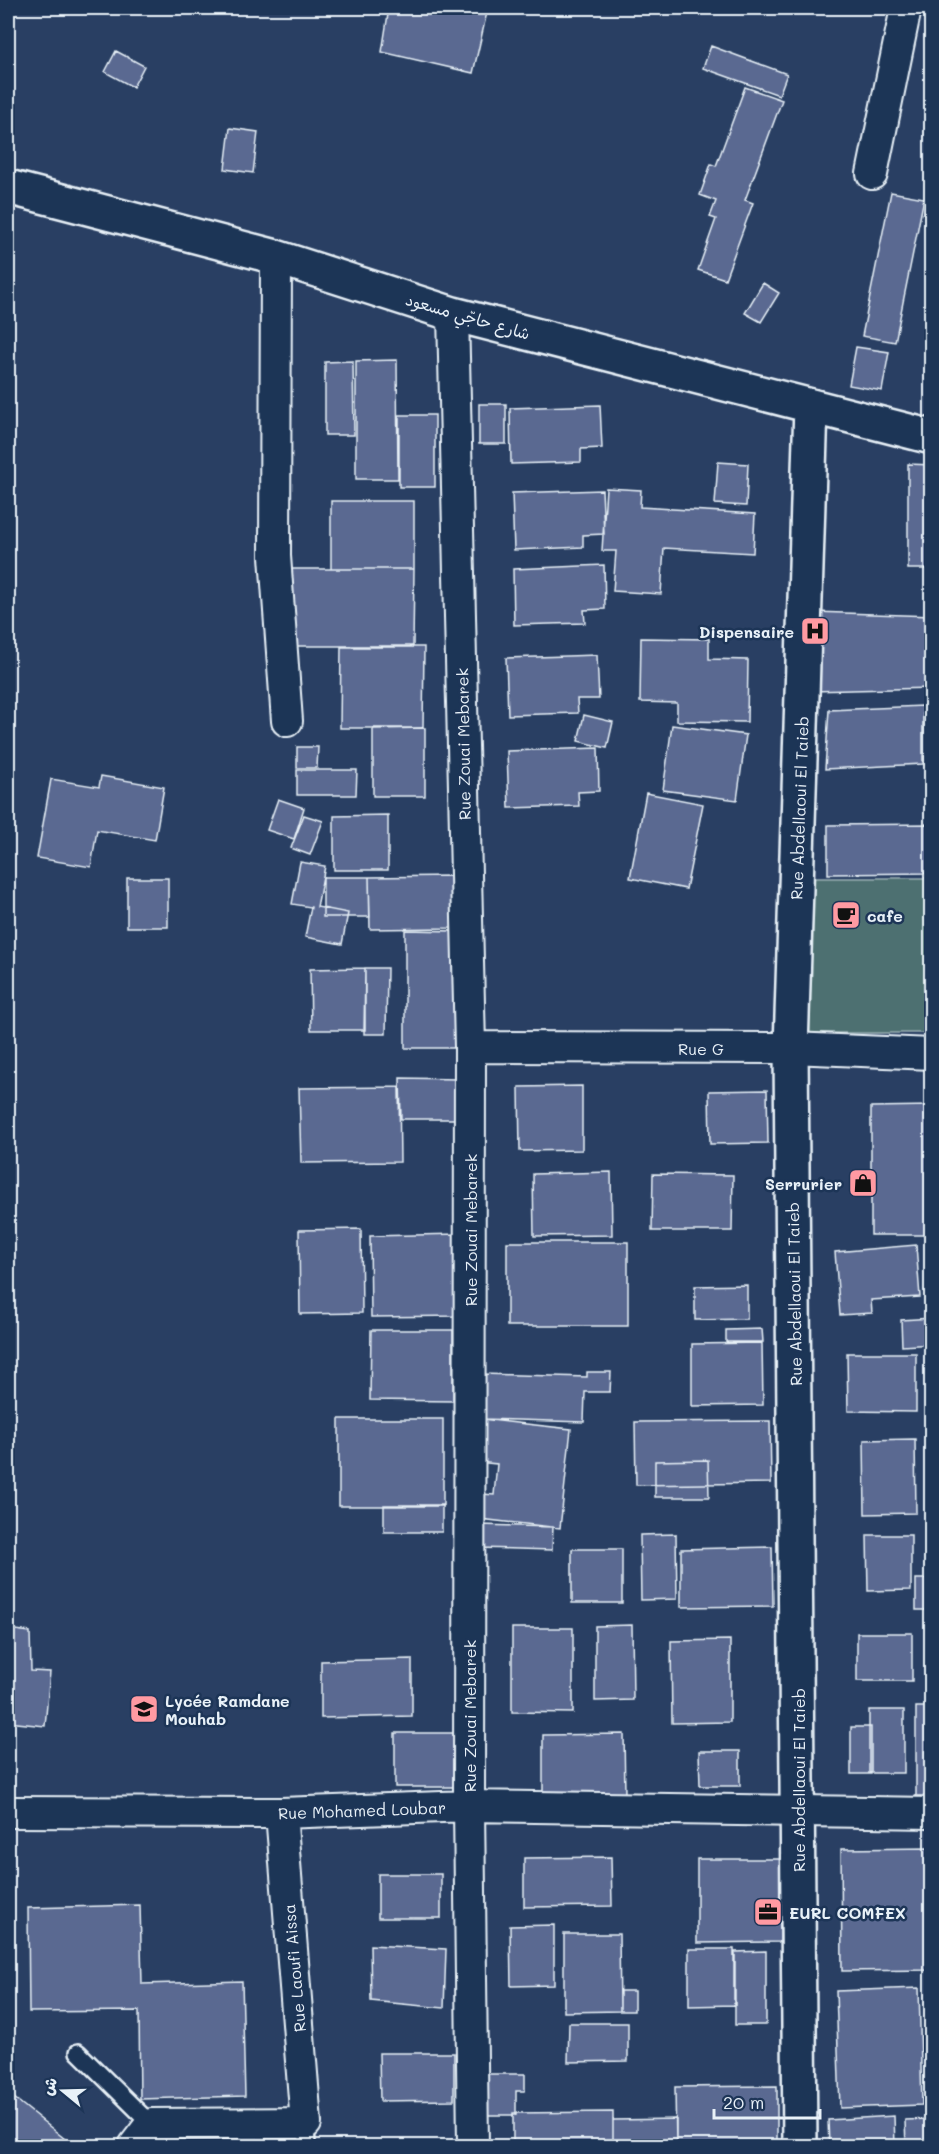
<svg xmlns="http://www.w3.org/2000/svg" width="939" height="2154" font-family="Mali,'Playpen Sans Arabic',sans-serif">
<rect width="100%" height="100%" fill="#293f63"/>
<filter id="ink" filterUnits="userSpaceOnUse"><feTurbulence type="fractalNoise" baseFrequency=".0167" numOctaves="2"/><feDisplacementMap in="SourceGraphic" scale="12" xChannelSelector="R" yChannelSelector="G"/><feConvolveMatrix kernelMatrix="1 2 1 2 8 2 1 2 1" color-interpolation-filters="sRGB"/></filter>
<g filter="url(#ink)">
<path fill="#4e7071" stroke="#9bb0b4" stroke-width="1.5" d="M805 878H931V1033H797Z"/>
<path fill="#5a6991" stroke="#e8f1f8" stroke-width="1.5" d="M389 8H488L473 73 382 52Z
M711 46 787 74 779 95 703 68Z
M116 51 144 66 133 87 105 72Z
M745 87 782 100 745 200 753 203 725 279 698 270 716 219 710 217 716 201 700 195 711 164 716 166Z
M230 128 258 132 253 173 225 169Z
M891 192 924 198 895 342 862 336Z
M763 283 779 293 761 322 745 313Z
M856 347 889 352 882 391 849 385Z
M397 360 398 479H356V361Z
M353 361 354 435H325V362Z
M479 404H506V444H479Z
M600 405 602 448 581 449V462L511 464 510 408Z
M399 415H435V487H399Z
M718 462 748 464 746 506 715 504Z
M908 464 932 465V569H908Z
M606 488 641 490 640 507 755 514 753 553 664 548 661 594 613 591 616 551H602Z
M602 490 604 534 583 535V547L514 550 512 493Z
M331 501H414V569H331Z
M604 565 605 609 584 610 585 623 514 625 513 569Z
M288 569H414L413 646H288Z
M814 612 932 616V688L811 691Z
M641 638 709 639V659L748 660 747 722 677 721V703L640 702Z
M341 647H424L423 728H340Z
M597 655 599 699H577L578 713 508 715 506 658Z
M923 706V764L825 769 829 710Z
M584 715 613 722 607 748 578 741Z
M672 725 746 735 737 800 663 790Z
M425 728V796H373V729Z
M297 747H318L317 768H297Z
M598 748 599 791 578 792 579 806 509 808 507 751Z
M297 770H357L356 795H297Z
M101 776 164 787 155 840 97 830 91 867 37 858 51 779 99 787Z
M646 793 703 804 686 889 630 878Z
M278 799 304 808 294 839 267 830Z
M304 815 323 821 310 855 291 848Z
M388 815V870H334V816Z
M932 824V873L828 874V825Z
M300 862 325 866 317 907 348 913 342 944 305 937 311 907 292 904Z
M452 876V928L370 929 369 877Z
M323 877H369L370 917H323Z
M127 878H168V927H127Z
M405 930 455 931V1048H405Z
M365 968H387L386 1034H364Z
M365 968V1030H311L310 969Z
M400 1078 458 1079V1119H401Z
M582 1086V1150L520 1151 519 1087Z
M399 1087 400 1162 301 1163 299 1088Z
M767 1090 768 1143 710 1144 709 1091Z
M932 1106V1235H871V1107Z
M611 1172 612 1235 534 1236 533 1174Z
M653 1174 733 1175 732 1231H652Z
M361 1229 362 1313 300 1314 299 1230Z
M459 1234 460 1316 371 1317 370 1236Z
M507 1242H628V1326H507Z
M916 1245 920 1297 871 1300 872 1313 840 1315 835 1252Z
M747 1285V1319L695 1320V1286Z
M932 1318V1344L902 1346 901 1320Z
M762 1329 763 1342H726V1330Z
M371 1330H453V1401L370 1400Z
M762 1343 763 1405 692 1406V1344Z
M847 1353H916V1412L848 1411Z
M587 1372H611L610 1392H585L584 1422 481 1419 482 1374 587 1377Z
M339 1419H443V1506H339Z
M482 1419 571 1429 560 1528 480 1519 483 1494 494 1495 497 1464 477 1462Z
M770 1421 771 1483 636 1485 635 1422Z
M915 1439 916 1513 865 1514 864 1440Z
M708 1460 709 1497H655V1461Z
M384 1505H442V1532H384Z
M479 1525 553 1527 552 1550 478 1548Z
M676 1534 677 1599 641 1600 640 1535Z
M867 1535H911V1590L868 1591Z
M772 1547 773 1606 681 1607V1549Z
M572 1549H622V1603H572Z
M916 1579H932V1610H916Z
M632 1625 633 1700 595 1701V1626Z
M512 1628H573V1713L512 1712Z
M8 1629 30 1632 31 1671 50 1672 45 1726 8 1722Z
M857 1633H912V1681H857Z
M730 1640V1722L672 1723 671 1641Z
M412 1659V1716L321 1718V1661Z
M916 1707H932V1796H916Z
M869 1710H904V1773H869Z
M851 1727H871V1774H851Z
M395 1733H457V1787H395Z
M624 1734 625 1794 543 1795V1735Z
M699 1751H740V1786H700Z
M932 1848V1970L842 1971 841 1849Z
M611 1857 612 1906 524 1907V1858Z
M697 1859H780V1942L697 1943Z
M378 1874H441V1918H378Z
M140 1905 142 1984 242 1981 245 2096 140 2099 139 2011 29 2012 28 1908Z
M554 1925V1985L511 1986 510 1926Z
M564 1934H619L620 2011 564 2012Z
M370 1945 446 1949 444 2008 371 2001Z
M689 1949H734V2005L689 2006Z
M766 1951V2025H735V1952Z
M919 1988 922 2105 840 2108 836 1991Z
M620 1991H634V2011H620Z
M569 2023H628V2061L568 2062Z
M379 2053H454V2100L380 2101Z
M471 2074H525V2091H516V2115H471Z
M777 2086V2146H676L675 2087Z
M8 2093 65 2139 59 2146H8Z
M613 2112V2146H513V2113Z
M894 2116 895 2146H829L828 2120Z
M676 2119V2146H613V2120Z
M932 2119V2146H906L905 2120Z"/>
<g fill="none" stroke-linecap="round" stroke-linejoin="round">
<g stroke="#e8f1f8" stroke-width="20">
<path id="lane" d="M78 2052 151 2124
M306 2123 307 2146"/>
</g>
<g stroke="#e8f1f8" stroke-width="34">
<path id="street" d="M872 174 906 8
M276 257 275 556 287 721
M453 314 470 1047 469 1806 473 2146
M470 1047 791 1048 932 1054
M8 1812 281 1813 469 1806 932 1813
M134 2146 151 2124 306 2123 281 1813"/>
</g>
<g stroke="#e8f1f8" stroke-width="38">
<path id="secondary" d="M8 187 276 257 453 314 932 437
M800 2146 791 1048 811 406"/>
</g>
<use href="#lane" stroke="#1d3557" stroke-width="15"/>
<use href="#street" stroke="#1d3557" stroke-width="30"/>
<use href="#secondary" stroke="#1d3557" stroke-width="33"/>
</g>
</g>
<defs>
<g id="hospital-square" transform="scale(1.5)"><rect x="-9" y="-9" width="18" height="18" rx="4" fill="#ff9aa2" stroke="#1d3557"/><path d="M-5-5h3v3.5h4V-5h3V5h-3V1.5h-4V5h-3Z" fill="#111"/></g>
<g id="cafe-square" transform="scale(1.5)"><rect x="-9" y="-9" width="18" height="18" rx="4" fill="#ff9aa2" stroke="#1d3557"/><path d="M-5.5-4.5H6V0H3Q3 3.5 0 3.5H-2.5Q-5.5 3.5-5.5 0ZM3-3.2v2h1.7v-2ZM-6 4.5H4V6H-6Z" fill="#111"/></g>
<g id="shop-square" transform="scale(1.5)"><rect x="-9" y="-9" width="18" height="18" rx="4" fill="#ff9aa2" stroke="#1d3557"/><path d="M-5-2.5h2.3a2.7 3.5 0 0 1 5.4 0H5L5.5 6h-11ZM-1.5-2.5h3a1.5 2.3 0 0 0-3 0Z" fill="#111"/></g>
<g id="school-square" transform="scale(1.5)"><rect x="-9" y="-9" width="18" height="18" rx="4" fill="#ff9aa2" stroke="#1d3557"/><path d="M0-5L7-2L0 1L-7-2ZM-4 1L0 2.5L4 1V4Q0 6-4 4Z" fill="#111"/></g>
<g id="office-square" transform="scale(1.5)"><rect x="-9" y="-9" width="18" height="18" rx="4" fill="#ff9aa2" stroke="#1d3557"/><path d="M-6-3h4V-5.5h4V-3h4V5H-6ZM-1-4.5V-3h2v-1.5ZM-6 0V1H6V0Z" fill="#111"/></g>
</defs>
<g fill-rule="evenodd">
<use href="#hospital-square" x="815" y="631"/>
<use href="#cafe-square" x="846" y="915"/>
<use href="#shop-square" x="863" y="1183"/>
<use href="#school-square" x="144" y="1709"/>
<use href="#office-square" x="768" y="1912"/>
</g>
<g text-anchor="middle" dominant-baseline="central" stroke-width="5" stroke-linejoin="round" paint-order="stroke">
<g font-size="16" fill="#e8f1f8" stroke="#1d3557">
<text transform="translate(468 316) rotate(16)">شارع حاجّي مسعود</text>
<text transform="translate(463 744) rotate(-91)">Rue Zouai Mebarek</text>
<text transform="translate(799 808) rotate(-88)">Rue Abdellaoui El Taieb</text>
<text x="701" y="1048">Rue G</text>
<text transform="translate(470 1230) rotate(-90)">Rue Zouai Mebarek</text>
<text transform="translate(794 1294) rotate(-91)">Rue Abdellaoui El Taieb</text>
<text transform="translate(469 1716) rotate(-90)">Rue Zouai Mebarek</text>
<text transform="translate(798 1780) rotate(-90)">Rue Abdellaoui El Taieb</text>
<text transform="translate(362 1810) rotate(-2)">Rue Mohamed Loubar</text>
<text transform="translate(294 1968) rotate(-95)">Rue Laoufi Aissa</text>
</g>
<g font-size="16" font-weight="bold" fill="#e8f1f8" stroke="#1d3557" text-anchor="start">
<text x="794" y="631" text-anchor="end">Dispensaire</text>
<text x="867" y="915">cafe</text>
<text x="842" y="1183" text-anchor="end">Serrurier</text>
<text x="165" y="1700">Lycée Ramdane<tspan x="165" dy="18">Mouhab</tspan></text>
<text x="789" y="1912">EURL COMFEX</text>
</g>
</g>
<rect width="939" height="2154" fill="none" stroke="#1d3557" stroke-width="30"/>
<rect x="15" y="15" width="909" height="2124" fill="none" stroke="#e8f1f8" stroke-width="2" filter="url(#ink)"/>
<g transform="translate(63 2091) rotate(289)" stroke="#1d3557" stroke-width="4.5" paint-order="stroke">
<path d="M0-4.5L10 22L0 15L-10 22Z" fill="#e8f1f8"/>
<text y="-9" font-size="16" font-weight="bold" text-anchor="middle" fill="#e8f1f8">ش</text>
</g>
<path d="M714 2109v9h106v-9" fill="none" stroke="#e8f1f8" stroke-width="3"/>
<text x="723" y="2109" font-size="18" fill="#e8f1f8" stroke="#1d3557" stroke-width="4.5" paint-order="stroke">20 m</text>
</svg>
